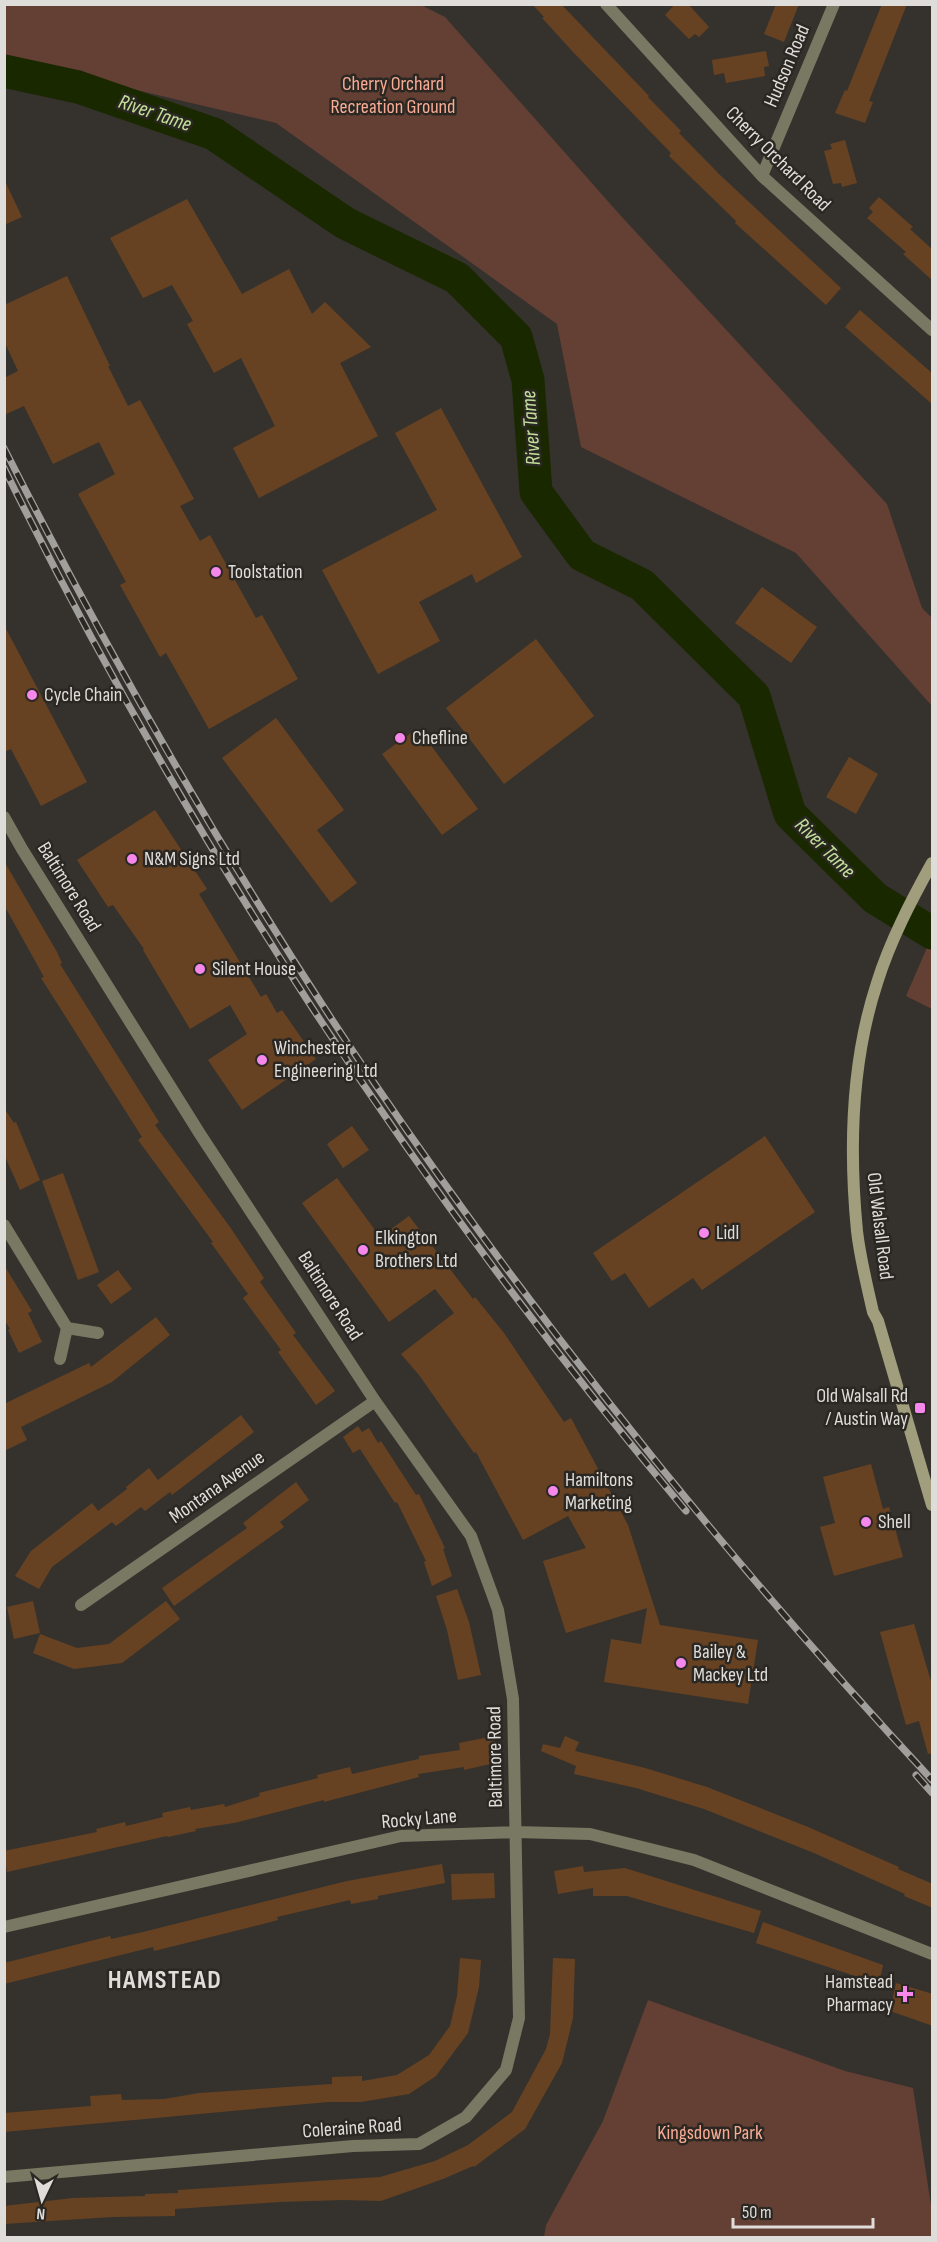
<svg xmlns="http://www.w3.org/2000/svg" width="937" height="2242" font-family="'Sofia Sans Condensed',sans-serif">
<rect width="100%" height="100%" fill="#35322d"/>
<path fill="#643f34" d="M421 5 445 17 621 216 887 504 922 608 932 618V706L796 553 581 447 557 324 276 123 5 59V5Z
M932 936V1009L906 996Z
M648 2000 845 2071 913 2088 932 2212V2237H544L546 2225 603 2121Z"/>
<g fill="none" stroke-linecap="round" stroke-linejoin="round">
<path stroke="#1a2800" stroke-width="33" d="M4 71 78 87 214 134 345 223 457 278 516 337 528 380 536 492 582 555 642 585 754 696 790 814 875 898 932 933"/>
</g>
<path fill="#674222" d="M532 4H561L649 96 648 97 681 131 679 133 719 174 841 288 826 305 735 223 736 221 669 156 671 153 574 53 542 18 544 17Z
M675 4H688L709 27 699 37 695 34 689 39 665 15Z
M776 4H799L784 42 764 34Z
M882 4H907L869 101 873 102 865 123 835 113 845 90 847 91Z
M766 51 769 66 764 67 765 76 726 83 724 73 714 75 712 60Z
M845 140 857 183 842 187 841 183 833 184 824 151 832 149 830 144Z
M4 179 22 217 4 225Z
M879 197 913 227 910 229 933 250V281L903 254 906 252 867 218 873 212 869 208Z
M187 199 242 294 289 269 312 314 325 302 371 347 340 363 378 436 259 498 233 448 275 426 241 358 214 373 187 324 193 321 172 285 143 298 110 238Z
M67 276 110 366H108L128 406 140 400 194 499 180 506 200 541 210 535 256 618 262 615 298 679 209 729 166 653 160 657 120 585 126 582 78 494 115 474 99 442 53 464 24 406 4 415V378L18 371 4 341V305Z
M860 310 933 374V405L845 327Z
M441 408 522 557 476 583 472 574 419 602 440 641 378 674 322 570 437 510 395 433Z
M762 587 817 627 791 663 735 623Z
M4 625 87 782 41 806 11 749 4 752Z
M536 639 594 716 504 784 446 708Z
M276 718 344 810 317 830 357 883 331 903 222 758Z
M418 728 478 809 442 835 382 754Z
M849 757 878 774 856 814 826 797Z
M155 810 207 889 199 894 261 997 266 994 277 1013 282 1010 316 1059 242 1110 208 1060 247 1034 230 1005 190 1029 143 950 144 949 113 905 108 907 77 860Z
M4 861 57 952 62 963 60 964 159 1122 155 1125 230 1227 264 1278 260 1282 296 1333 293 1335 335 1391 316 1405 278 1352 281 1350 243 1298 248 1294 211 1243 213 1242 138 1140 142 1137 41 978 44 977 4 905Z
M4 1108 14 1123 16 1122 40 1180 20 1190 4 1154Z
M352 1126 369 1150 343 1168 327 1144Z
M765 1136 815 1212 702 1290 693 1278 649 1308 625 1273 612 1281 593 1253Z
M63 1173 99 1272 78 1280 42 1181Z
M337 1178 380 1237 409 1216 473 1299 475 1297 504 1333 564 1422 571 1418 628 1525 660 1625 758 1640 748 1704 604 1682 611 1639 641 1644 647 1608 566 1633 543 1561 586 1548 568 1516 523 1540 476 1452 474 1453 419 1375 401 1354 454 1313 435 1289 389 1322 302 1203Z
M4 1265 32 1311 28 1313 42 1342 19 1353 8 1330 10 1329 4 1319Z
M118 1270 132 1289 111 1304 97 1285Z
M156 1317 170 1335 112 1382 21 1427 27 1440 4 1451V1404L89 1363 91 1367Z
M241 1415 254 1432 172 1495 170 1492 145 1511 141 1507 116 1526 112 1522 52 1567 39 1589 15 1576 31 1551 92 1503 98 1511 127 1489 126 1487 149 1468 158 1480Z
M358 1426 362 1432 369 1428 378 1443 381 1441 416 1495 419 1494 445 1548 443 1549 452 1576 432 1586 424 1562 426 1561 397 1502 395 1503 360 1449 353 1453 343 1437Z
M871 1464 883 1509 889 1507 903 1557 834 1576 820 1527 835 1523 823 1477Z
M296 1482 309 1500 280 1522 284 1527 174 1606 162 1588 247 1528 243 1523Z
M457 1589 469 1622 481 1675 458 1680 447 1630 436 1596Z
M33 1601 40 1633 14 1639 7 1607Z
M166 1601 180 1619 122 1663 74 1669 33 1653 40 1634 77 1648 109 1644Z
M914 1624 933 1688V1753L928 1754 919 1721 906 1725 880 1632Z
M494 1736 499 1759 489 1762 490 1764 464 1770V1767L418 1774 419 1777 324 1802V1800L234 1823 195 1829 196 1831 168 1837 167 1836 7 1872 4 1851 97 1832 96 1829 125 1822 126 1826 163 1817 162 1813 190 1807 191 1810 224 1804 225 1807 260 1796 259 1793 318 1778 317 1775 350 1767 352 1774 382 1767 419 1759V1756L460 1750 459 1743Z
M565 1736 579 1742 575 1751 645 1768 707 1787 808 1827 899 1867 898 1869 933 1884V1908L904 1896 905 1894 814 1853 704 1809 636 1788 574 1774 576 1766 541 1751 543 1744 560 1748Z
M442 1864 445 1883 378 1896V1899L351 1904 350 1900 277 1917 278 1920 247 1928 154 1951 153 1947 4 1984V1963L110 1936 111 1939 143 1932 347 1881Z
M583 1866 584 1872 625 1868 761 1911 754 1933 627 1896H593V1888L558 1894 554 1871Z
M494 1873 495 1898 452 1900 451 1874Z
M763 1922 883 1965 879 1984 756 1943Z
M460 1958 481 1960 479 1987 468 2033 436 2076 409 2094 361 2102H328L4 2132V2113L91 2106 90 2096 121 2094 122 2100 164 2099 199 2093 332 2084V2077L362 2076V2081L397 2075 429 2055 450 2026 457 1996Z
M553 1958 575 1959 573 2018 562 2063 525 2129 474 2167 473 2166 443 2179 381 2201 343 2200 280 2202 175 2209V2216L112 2217 4 2224V2206L73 2198 145 2196V2194L178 2193V2190L380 2177 435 2161 468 2145 512 2112 546 2049 550 2034Z
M896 1983 933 1994V2026L890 2011Z"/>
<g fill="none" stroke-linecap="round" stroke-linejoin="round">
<path stroke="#797863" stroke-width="12" d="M606 4 762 176 932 330
M762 176 834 4
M4 817 22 849 200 1134 375 1401 471 1536 498 1610 513 1699 519 2018 506 2070 466 2117 419 2144 353 2146 4 2177
M4 1225 67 1328 60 1359
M67 1328 98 1333
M81 1605 375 1401
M4 1927 401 1836 516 1832 590 1834 694 1860 932 1954"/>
<path stroke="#a09e7d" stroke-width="12" d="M932 863C911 901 890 941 877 983 851 1062 849 1149 857 1231 860 1258 867 1285 873 1312L878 1321 932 1505"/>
<g stroke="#a19f9b" stroke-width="7">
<path id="rail" d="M4 448C115 667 237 881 375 1084 543 1330 730 1562 932 1780
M4 468C187 840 419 1193 686 1511
M916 1775 932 1793"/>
</g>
<use href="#rail" stroke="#2b2823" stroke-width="4.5" stroke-dasharray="14" stroke-linecap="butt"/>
</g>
<g fill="#f688ec" stroke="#2b2823" stroke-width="2">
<circle cx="216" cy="572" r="6"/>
<circle cx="32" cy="695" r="6"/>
<circle cx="400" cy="738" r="6"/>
<circle cx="132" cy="859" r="6"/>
<circle cx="200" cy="969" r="6"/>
<circle cx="262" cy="1060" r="6"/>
<circle cx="704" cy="1233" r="6"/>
<circle cx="363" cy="1250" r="6"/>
<rect x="914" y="1402" width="12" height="12" rx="3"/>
<circle cx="553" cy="1491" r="6"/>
<circle cx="866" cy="1522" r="6"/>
<circle cx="681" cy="1663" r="6"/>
<path d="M902 1985h6v6h6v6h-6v6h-6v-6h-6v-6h6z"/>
</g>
<g text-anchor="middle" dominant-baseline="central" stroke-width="5" stroke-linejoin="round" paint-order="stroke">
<g font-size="20" fill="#dfddda" stroke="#2b2823">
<text transform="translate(787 66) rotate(-67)">Hudson Road</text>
<text transform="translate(778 159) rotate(45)">Cherry Orchard Road</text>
<text transform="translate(69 887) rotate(58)">Baltimore Road</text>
<text transform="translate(880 1226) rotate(83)">Old Walsall Road</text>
<text transform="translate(330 1296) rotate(57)">Baltimore Road</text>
<text transform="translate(217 1487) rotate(-35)">Montana Avenue</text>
<text transform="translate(495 1757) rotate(-91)">Baltimore Road</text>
<text transform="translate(419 1819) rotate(-5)">Rocky Lane</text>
<text transform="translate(352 2128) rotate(-4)">Coleraine Road</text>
</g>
<g font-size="20" fill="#f9ab93" stroke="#2b2823">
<text x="393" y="84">Cherry Orchard<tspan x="393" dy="23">Recreation Ground</tspan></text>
<text x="710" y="2133">Kingsdown Park</text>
</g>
<g font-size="20" fill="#dfddda" stroke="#2b2823" text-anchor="start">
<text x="228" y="572">Toolstation</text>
<text x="44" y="695">Cycle Chain</text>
<text x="412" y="738">Chefline</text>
<text x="144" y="859">N&amp;M Signs Ltd</text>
<text x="212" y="969">Silent House</text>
<text x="274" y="1048">Winchester<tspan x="274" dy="23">Engineering Ltd</tspan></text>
<text x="716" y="1233">Lidl</text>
<text x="375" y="1238">Elkington<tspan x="375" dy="23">Brothers Ltd</tspan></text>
<text x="908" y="1396" text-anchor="end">Old Walsall Rd<tspan x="908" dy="23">/ Austin Way</tspan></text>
<text x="565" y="1480">Hamiltons<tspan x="565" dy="23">Marketing</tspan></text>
<text x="878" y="1522">Shell</text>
<text x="693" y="1652">Bailey &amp;<tspan x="693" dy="23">Mackey Ltd</tspan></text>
<text x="893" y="1982" text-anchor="end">Hamstead<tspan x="893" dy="23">Pharmacy</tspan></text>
</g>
<g font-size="21" font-style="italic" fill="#c2e099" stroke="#2b2823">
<text transform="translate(155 113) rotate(19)">River Tame</text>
<text transform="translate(531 428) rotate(-94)">River Tame</text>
<text transform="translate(825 848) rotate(45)">River Tame</text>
</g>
<g font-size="26" font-weight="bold" letter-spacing="1.5" fill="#dfddda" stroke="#2b2823">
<text x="165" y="1980">HAMSTEAD</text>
</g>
</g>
<rect width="937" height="2242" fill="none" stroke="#dfddda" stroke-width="12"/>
<g transform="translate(42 2200) rotate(185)" stroke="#2b2823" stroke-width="4.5" paint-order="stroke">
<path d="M0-4.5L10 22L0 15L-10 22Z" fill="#dfddda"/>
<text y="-9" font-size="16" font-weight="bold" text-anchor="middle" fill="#dfddda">N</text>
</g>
<path d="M733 2218v9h140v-9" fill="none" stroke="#dfddda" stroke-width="3"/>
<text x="742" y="2218" font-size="18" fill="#dfddda" stroke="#2b2823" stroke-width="4.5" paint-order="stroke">50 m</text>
</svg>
